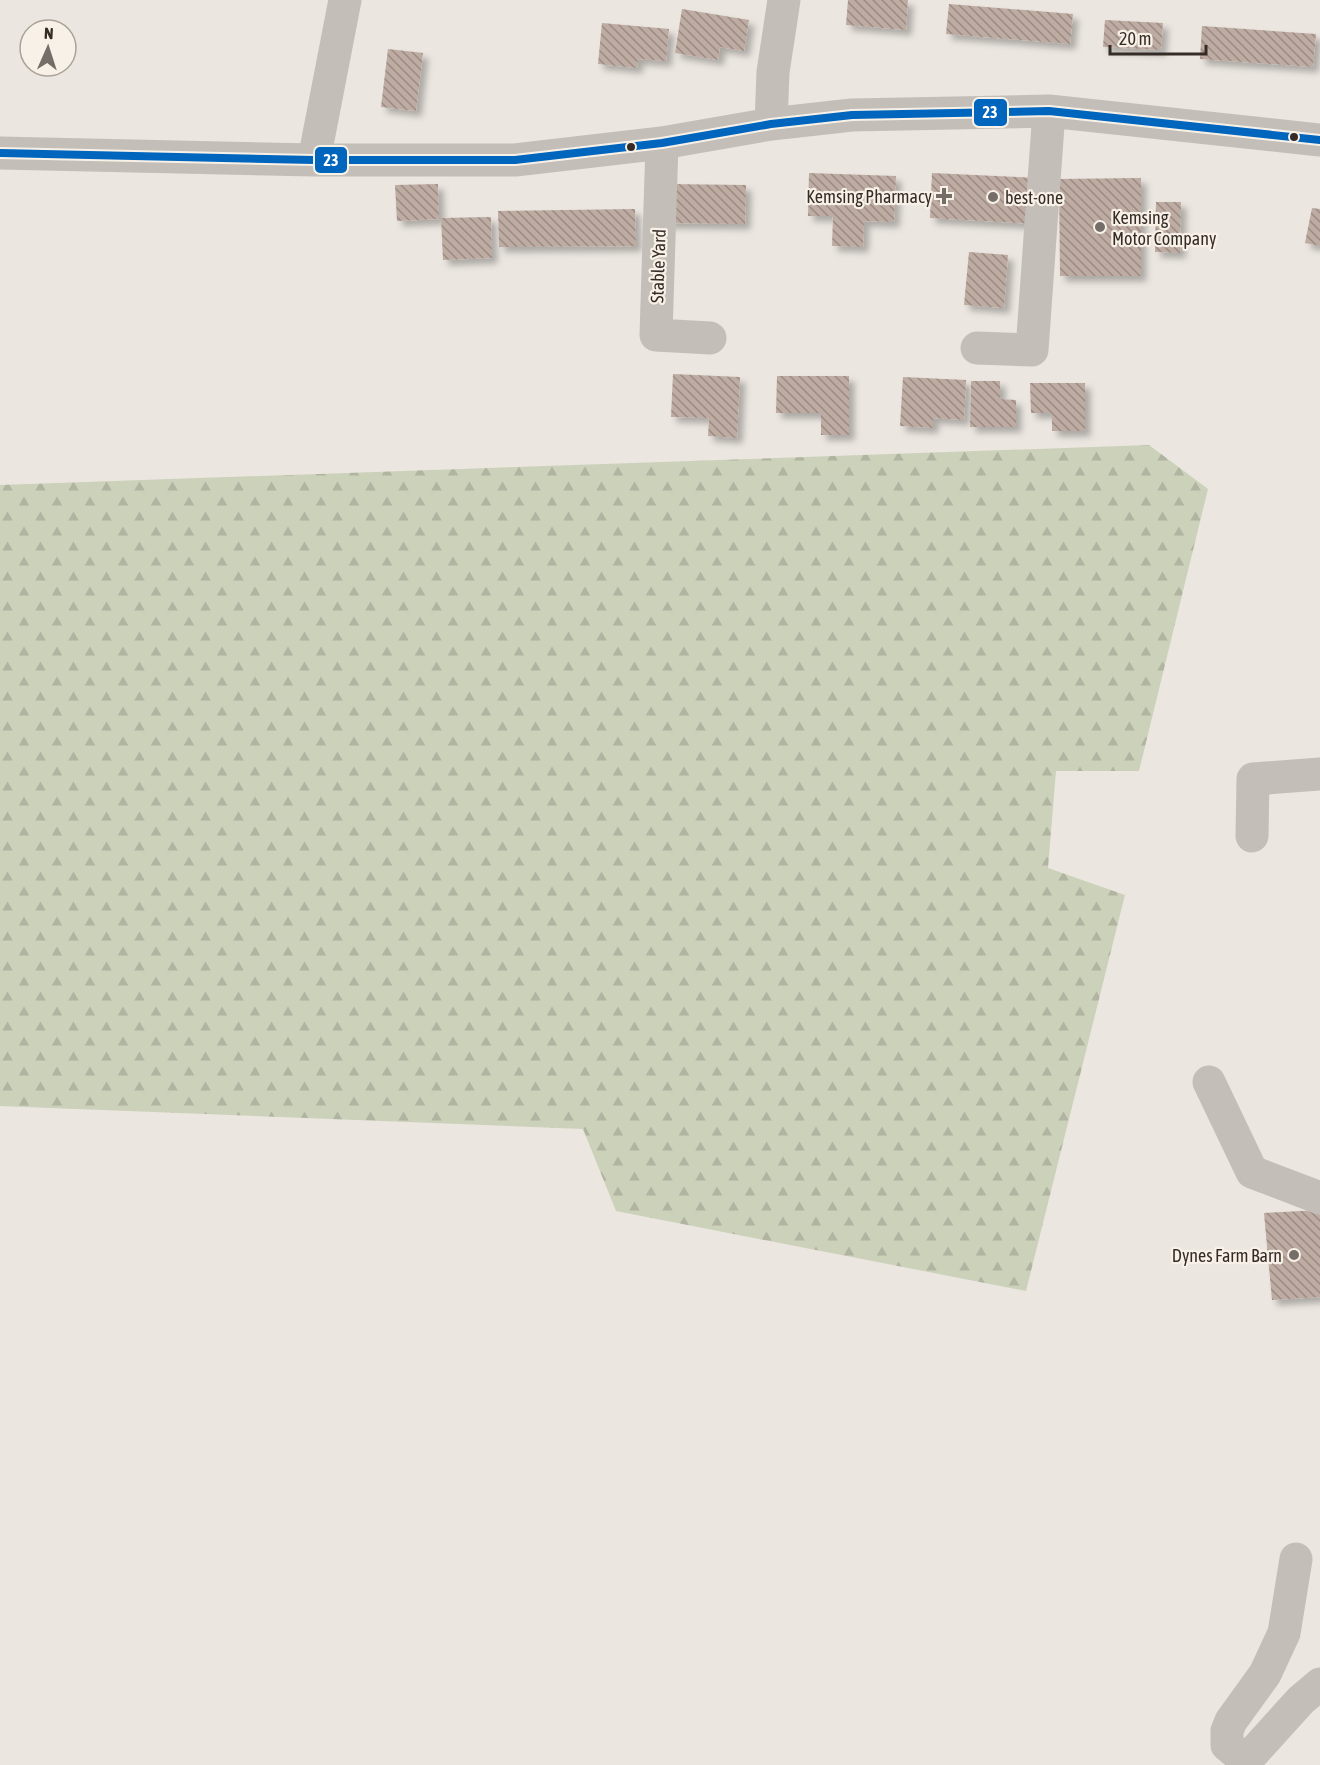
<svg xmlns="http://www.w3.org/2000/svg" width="1320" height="1765" font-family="'Asap Condensed',sans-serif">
<defs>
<pattern id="forest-firs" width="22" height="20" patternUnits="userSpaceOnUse" patternTransform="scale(1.5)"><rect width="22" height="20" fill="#ccd1ba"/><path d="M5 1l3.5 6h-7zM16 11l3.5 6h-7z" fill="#b0b4a0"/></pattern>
<pattern id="building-back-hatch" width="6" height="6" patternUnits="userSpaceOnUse" patternTransform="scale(1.5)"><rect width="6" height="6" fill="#beaba2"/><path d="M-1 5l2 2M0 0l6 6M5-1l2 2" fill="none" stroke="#9b8b84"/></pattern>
<filter id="shadow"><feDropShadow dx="5.5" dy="5.5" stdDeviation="3" flood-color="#0004"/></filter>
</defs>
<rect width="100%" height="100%" fill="#ebe6e0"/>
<path fill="url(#forest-firs)" d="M1149 445 1208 489 1139 771H1056L1048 868 1125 895 1026 1291 616 1211 583 1129 0 1106V485Z"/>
<path fill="url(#building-back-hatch)" filter="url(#shadow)" d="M848 0H908L906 30 846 25Z
M949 4 1073 14 1070 44 946 34Z
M682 9 749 20 744 51 720 47 718 60 675 53Z
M1105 20 1163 23 1161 50 1103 47Z
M602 23 669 29 666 61 638 59 637 68 598 64Z
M1202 26 1316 34 1313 67 1200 59Z
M388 49 423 53 416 111 381 107Z
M809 173 896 176 894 222 864 221 863 247 832 246 833 216H808Z
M932 173 1037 178 1034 224 930 218Z
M1141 178V276H1060L1059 179Z
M438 184 439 219 397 221 395 185Z
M666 184 746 185 745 224 666 223Z
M1156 202H1181L1180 253 1155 252Z
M1312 208 1320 209V246L1305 243Z
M635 209 636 246 499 247 498 211Z
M491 217 492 258 443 260 441 218Z
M969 252 1008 255 1004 308 964 305Z
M673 374 740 377 737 438 708 436 709 418 671 417Z
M777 376H849V435H821V413H776Z
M903 377 966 380 964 420 933 418V428L900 426Z
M971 381H1000V399L1016 400V427H970Z
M1030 383H1085V431H1052V413H1031Z
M1320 1210V1297L1272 1300 1264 1213Z"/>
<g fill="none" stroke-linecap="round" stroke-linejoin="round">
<path stroke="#c4beb9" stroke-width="33" d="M771 124 773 72 784 0
M662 143 656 335 710 338
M0 153 314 160H515L662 143 771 124 852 115 1049 111 1320 140
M314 160 345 0
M977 348 1032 350 1049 111
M1252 836 1253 779 1320 774
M1209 1082 1252 1172 1320 1198
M1245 1760 1227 1745V1731L1231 1721 1265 1674 1284 1633 1296 1559
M1242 1765 1301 1700 1320 1684"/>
<g stroke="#f8f1e7" stroke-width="12">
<path id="bus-1" d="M0 153 314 160H515L662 143 771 124 852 115 1049 111 1320 140"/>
</g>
<use href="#bus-1" stroke="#0065bd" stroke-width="8"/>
</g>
<g fill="#352c27" stroke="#f8f1e7" stroke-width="2">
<circle cx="1294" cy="137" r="5"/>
<circle cx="631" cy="147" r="5"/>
</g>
<g fill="#756d68" stroke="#f8f1e7" stroke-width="2">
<path d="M941 187h6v6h6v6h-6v6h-6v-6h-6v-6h6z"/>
<circle cx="993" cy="197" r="6"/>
<circle cx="1100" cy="227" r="6"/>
<circle cx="1294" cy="1255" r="6"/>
</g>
<g text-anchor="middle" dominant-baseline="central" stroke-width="4.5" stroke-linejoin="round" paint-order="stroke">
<g font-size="18" fill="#352c27" stroke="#f8f1e7" text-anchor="end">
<text x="932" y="196">Kemsing Pharmacy</text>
<text x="1005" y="197" text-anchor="start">best-one</text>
<text x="1112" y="217" text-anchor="start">Kemsing<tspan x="1112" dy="21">Motor Company</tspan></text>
<text x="1282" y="1255">Dynes Farm Barn</text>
</g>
<g font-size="18" fill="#352c27" stroke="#f8f1e7">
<text transform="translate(658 266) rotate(-88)">Stable Yard</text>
</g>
</g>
<g stroke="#f8f1e7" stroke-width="2">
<rect x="973" y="98" width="35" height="29" rx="6" fill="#0065bd"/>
<rect x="314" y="146" width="34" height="28" rx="6" fill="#0065bd"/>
</g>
<g font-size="16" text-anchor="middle" font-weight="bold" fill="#fff">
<text x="990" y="118">23</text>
<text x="331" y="166">23</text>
</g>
<g transform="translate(48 48) rotate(3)"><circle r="28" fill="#f8f1e7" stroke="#aaa29a" stroke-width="1.5"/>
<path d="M0-4.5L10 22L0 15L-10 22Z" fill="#756d68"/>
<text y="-9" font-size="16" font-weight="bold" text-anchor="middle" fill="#352c27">N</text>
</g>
<path d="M1110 45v9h96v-9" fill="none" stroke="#352c27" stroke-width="3"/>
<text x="1119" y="45" font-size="18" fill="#352c27" stroke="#f8f1e7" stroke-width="4.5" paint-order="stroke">20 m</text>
</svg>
